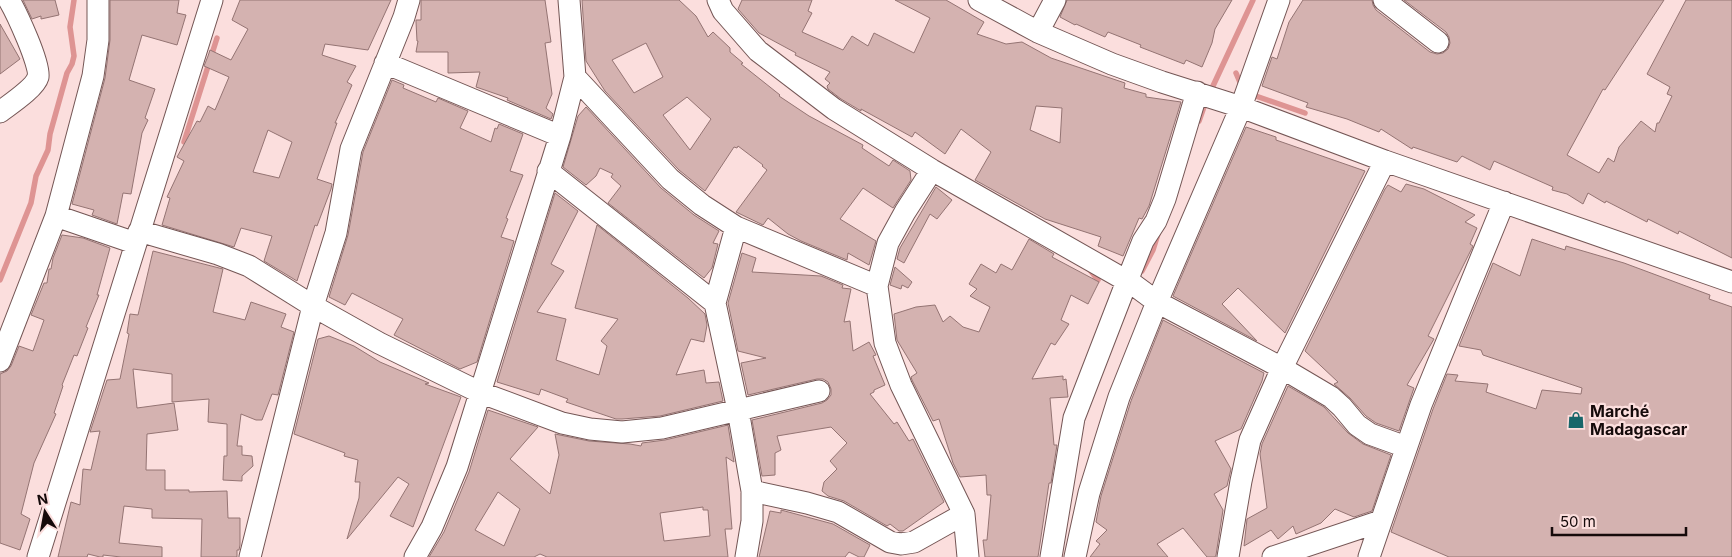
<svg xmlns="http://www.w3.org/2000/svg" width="1732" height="557" font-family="Inter,sans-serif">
<rect width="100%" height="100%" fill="#fbdedd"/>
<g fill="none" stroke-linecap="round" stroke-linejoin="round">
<path stroke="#de9493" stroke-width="5.5" d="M1236 73 1242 87
M1250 94 1305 113
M1199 121 1206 101 1253 0
M184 142 217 38
M1090 270 1098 280
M1142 271 1153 250 1158 234
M0 280 31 203 36 176 48 150 50 134 67 73 72 64 74 56 70 27 74 0"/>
</g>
<path fill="#d4b2b0" stroke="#947473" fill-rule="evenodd" d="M23 0H55L59 15 41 19V16L32 19Z
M110 0H179L177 13 186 15 177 45 142 35 129 80 155 89 145 118 148 120 142 133 131 194 123 193 117 224 92 215 94 210 72 204 105 78 110 40Z
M240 0H391L368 50 325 44 322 55 356 66 347 82 352 85 335 123H337L317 179 332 184 331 189 317 226 315 225 297 281 264 261 272 236 241 228 234 247 162 225 170 198 167 197 184 161 177 157 197 121 200 122 208 106 215 110 229 77 204 66 208 56 210 50 231 60 248 29 232 20ZM268 130 292 142 279 178 253 172Z
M421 0H545L551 42 545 43 552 94 546 108 553 114 551 119 507 100 508 98 476 87 480 72 448 73V52H416L418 41H417L416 22V20H421Z
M582 0H679L696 16 708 37 713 32 730 48V52L743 63 741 64 780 95 779 96 809 116 863 145 862 148 889 166 893 160 910 171 911 180 893 208 863 188 840 219 876 241 869 265 848 253 847 260 801 241 788 234 768 218 763 225 736 212 767 170 762 166 763 165 738 146 737 148 734 147 705 191 679 170 605 91 586 61ZM646 43 663 77 634 93 612 60ZM687 97 711 119 690 150 663 115Z
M742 0H812L808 11 812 13 802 32 843 50 852 36 868 46 874 33 914 53 930 18 895 0H946L984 22 977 34 1006 44 1022 42 1051 58 1125 83 1124 88 1146 94V97L1181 102 1149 206 1142 219 1139 218 1123 256 1098 246 1101 237 1045 219 975 180 991 152 961 129 945 154 915 132 912 137 861 109V111L841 99 828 89 827 86 830 83 825 79 830 72 795 55 796 53 759 33 738 9ZM1036 106 1062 108 1060 143 1030 130Z
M1067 0H1232L1215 29 1212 43 1202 67 1186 60 1184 64 1140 47 1141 45 1108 32 1105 37 1076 24 1075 25 1060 17Z
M1303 0H1372L1373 5 1376 10 1430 52 1437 54 1443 53 1448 49 1450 43 1449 37 1446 32 1404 0H1664L1605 90 1603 89 1567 155 1599 173 1608 158 1614 162 1619 147 1641 121 1655 132 1657 123H1659L1672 96 1667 94 1670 87 1647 74 1686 0H1732V258L1679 231 1678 234 1648 219 1647 222 1606 201 1605 203 1588 193 1583 204 1567 194 1552 190 1553 187 1494 161 1490 170 1462 156 1457 162 1413 147 1412 149 1381 129 1379 132 1347 119 1306 107 1308 103 1262 86 1272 57 1277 59 1289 22Z
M0 24 20 59 0 74Z
M392 80 404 85 403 88 436 102 438 98 468 111 460 128 491 142 495 128 497 129 499 124 523 134 510 171 523 175 506 218 508 219 501 237 514 241 477 362 460 369 394 335 403 319 352 293 345 305 329 297 348 235 363 152Z
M586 107 661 188 694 215 719 231 713 243 718 244 712 268 704 278 608 203 621 186 611 177 613 174 600 168 596 176 586 185 563 167 578 116Z
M1246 127 1276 137V140L1365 171 1285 333 1238 288 1222 304 1257 341 1173 296Z
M1406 184 1424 189 1475 215 1465 222 1477 228 1470 244 1473 246 1428 336 1434 339 1407 385 1414 388 1399 431 1376 423 1366 416 1350 398 1334 384 1338 382 1305 351 1385 189 1388 185 1401 192Z
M936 187 952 200 937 219 930 214 904 263 897 259 900 248Z
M555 193 578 211 551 264 564 271 537 312 566 319 556 360 599 375 607 346 601 341 618 319 575 308 597 225 688 298 705 314 707 325 704 342 691 339 676 375 704 370 706 383 719 382 723 401 660 416 622 419H616L566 402 568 399 541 389 539 395 497 382Z
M62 235 83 238 110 248 97 295H99L86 327 88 328 77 356 74 355 62 385 63 386 54 413 56 414 34 463 21 514 30 519 20 550 0 543V374L7 371 11 366 19 346 33 351 44 320 31 315 44 283H47L49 269H51L53 258Z
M1029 239 1054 254 1052 257 1099 282 1088 304 1071 295 1061 320 1069 324 1055 345 1051 343 1032 379 1063 376V380L1066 379 1068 397 1050 398 1054 445H1057L1051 483H1049L1038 557H985L983 540H987L991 495H987L986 475 960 477 953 463 939 419 933 421 912 380 911 377 917 373 897 340 894 314 916 307 935 305 943 322 950 316 963 327 979 332 990 307 970 296 977 289 969 284 981 264 996 273 1001 264 1012 270Z
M1532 239 1565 250 1566 246 1624 263 1710 295 1709 299 1732 307V557H1449L1391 532 1433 409 1447 374 1458 375 1455 381 1488 384 1486 392 1536 409 1542 390 1581 394 1582 388 1483 355 1481 350 1459 346 1493 263 1520 276Z
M153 251 223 269 213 312 245 320 251 302 286 314 281 327 294 332 278 395 272 394 262 420H256L241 414 237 446H242V455L252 456 253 466 242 476V481L223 480 224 456H227V424L208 422 209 399 172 402V374L133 369 137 408 174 403 178 430 147 434 146 470H165V490H189V492L227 491 228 518H240V545L239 550H237V557H201L202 519 152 518V509L124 506 119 543 162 547V557H121L103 555V557H100L88 554 87 557H58L71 502 80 505 83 469 91 470 100 431 90 432 107 380 120 379 129 334 127 333 130 314 138 315Z
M742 253 756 258 752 272 821 276 843 285 842 288 851 289 844 322 850 321 853 351 869 342 876 355 873 356 885 385 874 390V392L870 394 894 424 897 422 909 441 913 439 944 502 903 531H899L890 524 887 526 844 501 828 496 822 491 824 482 837 469 830 461 847 443 831 427 777 436 781 450 775 453V475L762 476 752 420 822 403 827 400 831 395V389L828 382 823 379H817L748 395 741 363 766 358 738 351 728 303Z
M895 267 912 282 908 288 902 285 901 289 890 285Z
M1163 320 1264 373 1262 381 1241 429 1215 441 1231 469 1227 486 1214 494 1223 510 1216 555 1215 557H1207L1183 528 1157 544 1168 557H1090L1100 544 1096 541 1107 530 1096 522 1101 496 1131 401Z
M329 336 354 346 380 362 429 383 425 384 461 397 413 527 390 516 409 484 398 477 347 539 359 498 360 482H355L358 460 344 456 345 453 294 434 318 339Z
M1288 386 1324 407 1348 433 1363 444 1391 455 1372 511 1354 517 1335 509 1321 523 1296 534 1293 526 1278 539 1271 530 1244 546 1247 519 1267 508 1260 454 1262 444Z
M488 410 538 427 510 459 550 494 559 455 555 434 589 441 630 444 641 446 642 443 665 440 728 425 734 462 726 457 732 529H725L728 557H547L540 554 534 557H429L444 532 469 472ZM498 492 520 509 504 546 475 530ZM703 507V510H708L710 536 664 541 660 513Z
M781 510 833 524 870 545 864 557H859L849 552 845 557H759L770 511 781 513Z"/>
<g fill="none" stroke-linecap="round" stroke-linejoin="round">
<g stroke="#745655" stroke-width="23">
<path id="minor" d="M718 0 723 11 758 51 834 109 932 170 1134 285 1157 302 1282 368 1331 397 1342 407 1357 425 1370 434 1406 447
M979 0 1038 32 1112 64 1162 82 1241 107 1385 161 1732 282
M1384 0 1438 42
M1038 32 1055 0
M385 63 560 136
M575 77 670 179 702 205 736 227 877 286
M0 112C9 105 35 88 38 77 41 65 16 12 9 0
M548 171 715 303 738 410 752 491V521L746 557
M56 216 135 243
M139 231 218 254 249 266 313 306 379 343 479 392 562 423 590 429 622 432 662 428 819 391
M715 303 736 227
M0 361 56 216 93 76 98 40V0
M752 491 807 503 838 512 890 542 901 544 914 542 964 514 901 385 885 343 877 286 888 243 905 212 932 170
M964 514 968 557
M38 557 212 0
M250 557 313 306 336 233 351 149 404 17 409 0
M415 557 432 527 457 467 560 136 575 77 569 0
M1051 557 1074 418 1127 281 1143 241 1156 221 1165 199 1197 92
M1075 557 1089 493 1119 397 1157 302 1241 107 1279 0
M1228 557 1241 481 1250 440 1282 368 1385 161
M1273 557 1381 521
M1369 557 1421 405 1504 202"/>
</g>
<use href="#minor" stroke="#fff" stroke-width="21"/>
</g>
<defs>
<g id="shop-bare" transform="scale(1.35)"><path d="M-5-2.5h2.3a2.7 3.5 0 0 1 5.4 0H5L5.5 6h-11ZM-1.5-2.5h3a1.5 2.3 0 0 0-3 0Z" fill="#18666a" stroke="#fbdedd" stroke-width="2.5" paint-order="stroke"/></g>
</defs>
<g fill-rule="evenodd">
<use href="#shop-bare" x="1576" y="420"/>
</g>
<g text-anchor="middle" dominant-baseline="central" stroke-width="4.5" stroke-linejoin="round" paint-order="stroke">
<g font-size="16" font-weight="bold" fill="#150a0a" stroke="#fbdedd" text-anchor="start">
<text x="1590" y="411">Marché<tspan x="1590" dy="18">Madagascar</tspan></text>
</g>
</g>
<g transform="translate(45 512) rotate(349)" stroke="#fbdedd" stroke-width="4" paint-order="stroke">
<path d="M0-4L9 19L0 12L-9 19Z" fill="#150a0a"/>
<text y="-8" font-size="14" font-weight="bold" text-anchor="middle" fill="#150a0a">N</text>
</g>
<path d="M1552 527v8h134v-8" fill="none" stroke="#150a0a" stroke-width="2.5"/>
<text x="1560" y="527" font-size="15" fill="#150a0a" stroke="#fbdedd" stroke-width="4" paint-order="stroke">50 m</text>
</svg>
